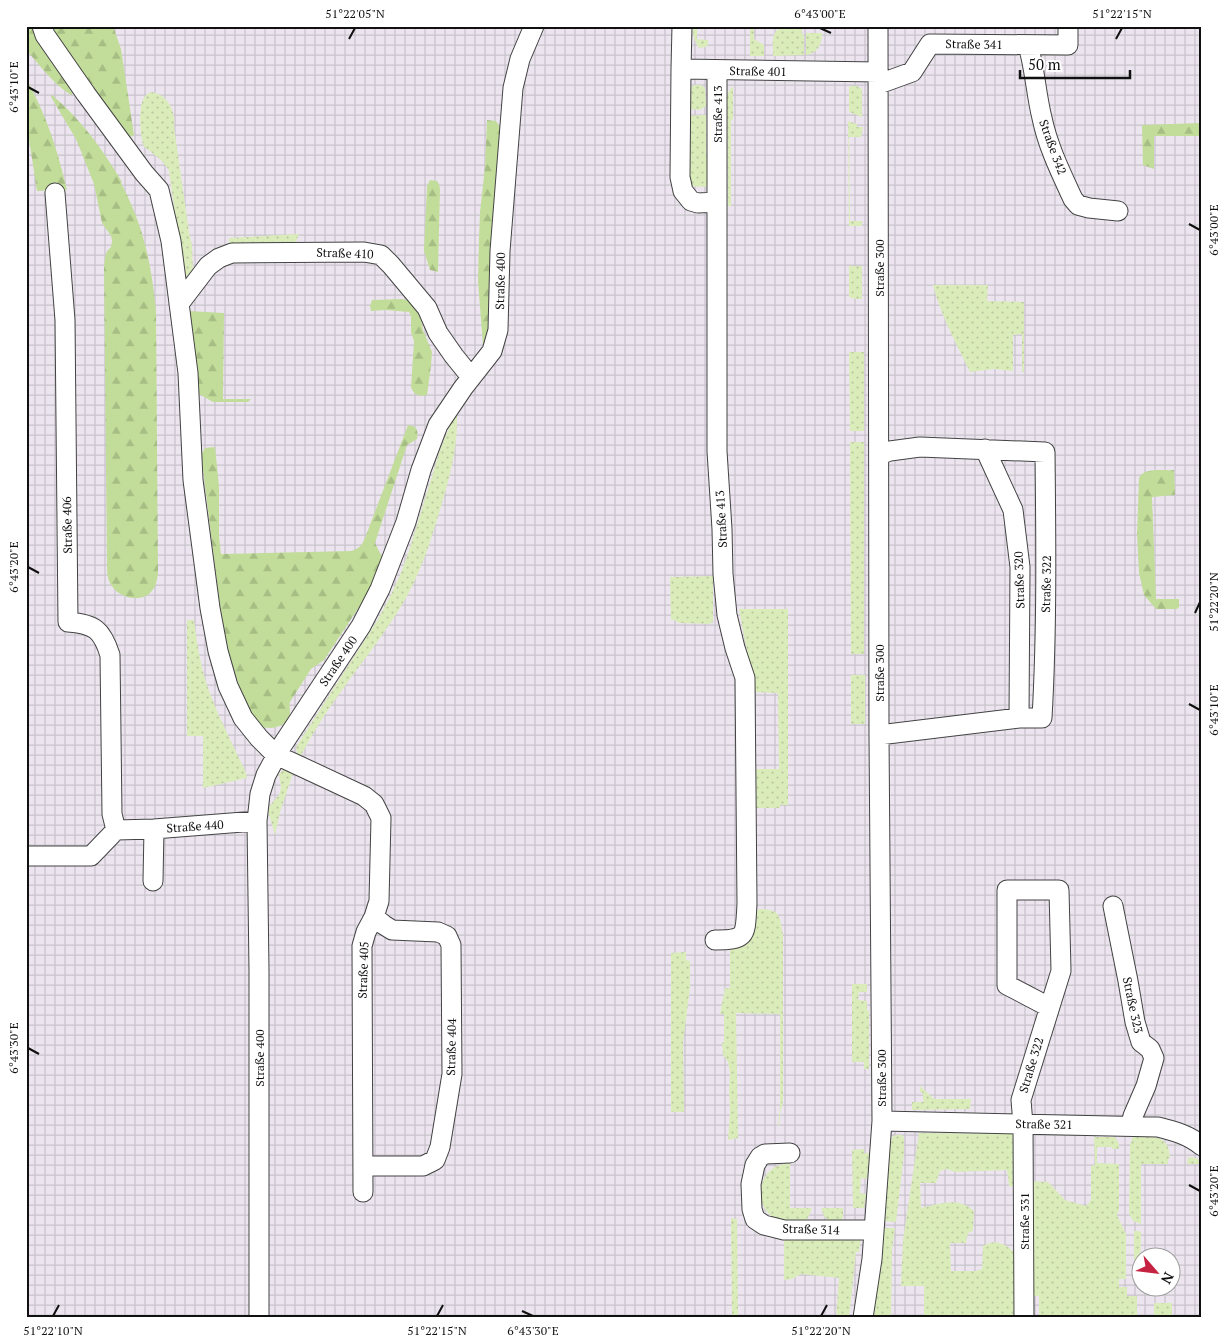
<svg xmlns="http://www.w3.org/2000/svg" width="1228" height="1344" font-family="'PT Serif',serif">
<defs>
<pattern id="industrial-grid" width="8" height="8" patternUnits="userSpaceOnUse" patternTransform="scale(1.25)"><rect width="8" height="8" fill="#ece5ef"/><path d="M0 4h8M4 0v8" fill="none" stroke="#c9c3cc"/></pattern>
<pattern id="grass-dots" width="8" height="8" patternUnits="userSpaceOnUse" patternTransform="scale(1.25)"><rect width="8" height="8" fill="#dbecbb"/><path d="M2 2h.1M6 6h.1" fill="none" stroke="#bbc9a0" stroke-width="1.8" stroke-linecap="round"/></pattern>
<pattern id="forest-firs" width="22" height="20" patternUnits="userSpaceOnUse" patternTransform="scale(1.25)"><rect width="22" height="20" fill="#c2dd9a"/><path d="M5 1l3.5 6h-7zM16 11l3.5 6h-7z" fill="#a6bd84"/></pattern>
</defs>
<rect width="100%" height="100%" fill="#fffbf4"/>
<path fill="url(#industrial-grid)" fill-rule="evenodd" d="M26 26H1202V1318H26ZM1140 1256H1170V1286H1140Z"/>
<path fill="url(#grass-dots)" d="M692 26H697V39L708 40V45L706 47 699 48C694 41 693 34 692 26Z
M750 26H754V39L764 45V56H750Z
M782 27 802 29V34L804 35V55L773 56C773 45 770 32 782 27Z
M806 33H822C822 44 818 53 806 55Z
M694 85H701L705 88 706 106 700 110 688 109 689 89Z
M733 86V119L731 120V206H728L727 97 729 91Z
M851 86H857L862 89V117L849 112V87Z
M152 92C168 95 176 111 174 127L189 232 192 245 193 271 184 278 169 171C165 162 157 157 150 151 149 151 144 147 144 146 140 140 139 110 142 103 143 97 147 93 152 92Z
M703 115H706V155L709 162V187L686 186V116Z
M848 121 857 124V127H863L861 137H849L850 221H862V226H849Z
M299 234 296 242 229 244V238Z
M849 266H862V299H855L849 297Z
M933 285H988L987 301 1024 302V372H1022V334L1013 335V371L994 369 970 372C956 343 941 316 933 285Z
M849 352H864V431H850Z
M457 415C458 453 447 487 436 523 433 531 431 540 428 548 419 573 408 597 393 619 362 666 325 707 300 758L297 753 296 747 377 621 390 597 400 575 409 551 441 447 450 426Z
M850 442H864V654H851Z
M713 576V622L709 624 679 623 675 620H671L670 577Z
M739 609H788V805H780V808H754V769H779L778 693 755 692 753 690 750 668Z
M187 620H194C197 642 200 664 207 685 217 715 233 744 246 773L247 778 203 788V736H187Z
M851 675H865V724H851Z
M283 770 293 773 280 812 275 835 268 811 271 804 279 795 281 788 279 774Z
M760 909C782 910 779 916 783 935V1099L782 1108H781L779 1126H778L780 1107V1014L736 1013 738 1138 728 1140 730 1111 729 1089 730 1074 728 1062 723 1055 722 1043 724 1042V1014H720L725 988H730V949C756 948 752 932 754 912Z
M686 952V960L690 961V988L683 1042 684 1112H671V953Z
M852 984H867V992H859L858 1000 867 1001V1010L869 1011V1069H864V1062H852Z
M920 1086 934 1099H971L970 1109 912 1110V1102H923V1093L920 1092Z
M919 1133 1014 1134V1187L1009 1186 1007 1170 955 1172 946 1169 940 1171 936 1183H920L921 1208C940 1204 958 1196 974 1211L973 1231 968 1233 966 1243H950L951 1271H976L982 1269 983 1246C996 1238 1006 1244 1016 1254V1318H924V1286H901L903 1240Z
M896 1135H902L904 1138V1154L896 1222 881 1221 891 1141 892 1137Z
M1094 1137H1115L1119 1144V1149H1112V1147H1097V1163L1119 1164V1210L1117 1215 1126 1234V1279H1119V1287H1127V1296H1137V1318H1039V1296H1030L1029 1181 1048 1182 1065 1200 1086 1206 1091 1200V1166L1095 1165Z
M1133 1137C1152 1137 1169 1133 1170 1158L1168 1159V1164H1141V1224L1133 1221 1129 1213 1130 1144Z
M864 1149V1153H870L867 1179 861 1178 860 1193 866 1194 864 1208H853L852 1150Z
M1192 1157 1198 1159 1202 1164V1257H1200L1199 1164H1187L1188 1158Z
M790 1163V1208H812L808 1218 803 1222C794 1222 784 1223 776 1219 757 1210 756 1181 772 1169 777 1165 784 1164 790 1163Z
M821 1208H843V1218L840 1222 830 1223 824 1216Z
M731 1218 737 1219 738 1318H732Z
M881 1228H895L892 1250 891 1318H871Z
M1134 1231H1139L1140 1232H1141L1140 1271H1136V1275H1134V1265L1137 1264 1136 1261H1134Z
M784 1238H861L859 1252H856L849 1318H836L839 1278 801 1274 792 1279 784 1280Z
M1154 1303H1172V1318H1154Z"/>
<path fill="url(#forest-firs)" d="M26 26H31C41 50 58 72 74 92L71 95C53 84 40 65 26 50Z
M50 26H113L121 49 134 135 129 138 73 64Z
M26 78C47 117 57 148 67 190L37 191 26 120Z
M52 95C83 122 101 147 122 182L121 183C144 227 151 262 156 311L158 573C157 580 156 587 151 592 141 603 119 598 112 586 108 581 107 574 107 567L104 266 105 257 107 251 111 247 112 241 111 236 102 223 94 184 76 139 51 97Z
M487 120 496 121 500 127 492 237 489 332 483 346 478 281 479 239 480 212 485 167Z
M1200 123 1202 124V169L1200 136H1154V169L1143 165 1142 125Z
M430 180 437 181 439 184 440 189 438 272 430 270 424 251 427 186Z
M402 299 414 302 420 313 423 330 432 352 431 366 427 395C419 397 414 395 411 387L414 341 411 332V316L409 312 385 310 371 311 370 306 372 300Z
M189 311 224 313 223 399H251L248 402H213L199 394Z
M408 425C418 426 418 431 417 439L407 445 375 543 382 557 373 581 363 601 324 660 311 669 290 702C289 706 290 709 290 713 289 722 279 728 270 728 264 728 257 725 254 720 247 710 243 697 239 685 225 647 220 607 215 566 210 529 206 491 201 453L203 452 205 448 215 447 219 486V536L221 554 351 551C359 549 362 545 365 538Z
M1174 470 1175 495 1152 497 1156 599H1179V607L1177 609H1156L1144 595 1139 573 1137 534 1139 478C1144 467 1163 471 1174 470Z"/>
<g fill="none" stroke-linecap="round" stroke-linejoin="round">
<g stroke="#434343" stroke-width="21">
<path id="minor" d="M42 26 45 35 86 94 144 173 159 190 171 241 188 373 193 480 210 608 218 651 228 686 243 718 259 738 276 755 364 796 374 804 381 818 379 901 374 917 366 932 362 946 363 1192
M682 26 681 69 878 72
M1028 45C1035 69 1036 94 1042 118 1048 147 1061 173 1073 199L1078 205 1089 208 1118 211
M681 69 680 177 683 191 691 201 698 203 717 202
M879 84 912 72 930 44 1068 45V26
M55 193 65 320 68 622C95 624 102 630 110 655L112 814 116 830
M179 304 208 266 219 258 232 253 364 252 381 255 391 265 427 308 438 333 454 356 471 377
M985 449 1013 510 1020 567 1019 718
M879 735 1019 718H1042C1047 630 1046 541 1045 452L920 447 890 451 879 455
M26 856H91L116 830 154 829 257 821
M153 881 154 829
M1113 906 1128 981 1135 1022 1141 1042 1150 1049 1154 1058 1146 1086 1133 1116 1131 1126
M715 940C748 940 745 935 747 904L745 678 735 648 727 615 723 574 722 529 717 451V70
M882 1121 1158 1127C1174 1131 1189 1135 1202 1146
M790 1153 765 1154 760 1157 755 1165 751 1184 752 1209 755 1219 764 1225 784 1230H874
M363 1166H423L435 1160 440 1147 452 1074 451 945 447 936 438 932 392 930 384 925 374 917
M259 1318V971L257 821 260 794 266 775 281 747 361 626 380 589 406 522 421 470 438 425 463 388 492 351 498 330 500 251 513 88 520 59 534 26
M863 1318 872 1259 882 1121 879 735 878 26
M1024 1318 1023 1124 1021 1100 1061 971 1059 890H1007V985L1049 1007"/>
</g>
<use href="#minor" stroke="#fff" stroke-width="19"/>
</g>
<path fill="none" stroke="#101010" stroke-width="2" d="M820 28 831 33M349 39 355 28M1116 39 1122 28M28 87 39 93M1189 224 1200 230M28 567 39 573M1195 613 1200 602M1189 704 1200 710M28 1048 39 1054M1189 1185 1200 1191M522 1311 533 1316M53 1316 59 1305M437 1316 443 1305M821 1316 827 1305"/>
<g text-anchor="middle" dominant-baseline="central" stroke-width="5" stroke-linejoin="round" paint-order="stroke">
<g font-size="12" fill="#101010" stroke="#fff">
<text transform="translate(974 44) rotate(1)">Straße 341</text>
<text transform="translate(758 71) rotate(1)">Straße 401</text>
<text transform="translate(717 114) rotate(-90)">Straße 413</text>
<text transform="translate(1053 147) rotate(70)">Straße 342</text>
<text transform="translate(345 253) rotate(2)">Straße 410</text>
<text transform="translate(879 268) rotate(-90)">Straße 300</text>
<text transform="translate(500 281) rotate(-89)">Straße 400</text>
<text transform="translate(721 519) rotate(-93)">Straße 413</text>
<text transform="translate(67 525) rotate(-91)">Straße 406</text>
<text transform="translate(1019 580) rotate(-92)">Straße 320</text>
<text transform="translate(1046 584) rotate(-89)">Straße 322</text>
<text transform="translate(338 661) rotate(-56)">Straße 400</text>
<text transform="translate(879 673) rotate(-90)">Straße 300</text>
<text transform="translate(195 826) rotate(-4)">Straße 440</text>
<text transform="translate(363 970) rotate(-88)">Straße 405</text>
<text transform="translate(1133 1005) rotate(78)">Straße 323</text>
<text transform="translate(451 1047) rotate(-89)">Straße 404</text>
<text transform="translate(259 1058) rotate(-90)">Straße 400</text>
<text transform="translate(1031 1065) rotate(-73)">Straße 322</text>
<text transform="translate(881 1078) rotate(-90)">Straße 300</text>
<text transform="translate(1044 1124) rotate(1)">Straße 321</text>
<text transform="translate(1024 1221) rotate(-90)">Straße 331</text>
<text transform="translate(811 1229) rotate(2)">Straße 314</text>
</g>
</g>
<rect width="1228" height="1344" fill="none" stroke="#ffffff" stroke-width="55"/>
<g transform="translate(1156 1272) rotate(118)"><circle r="24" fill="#ffffff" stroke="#9f9f9f"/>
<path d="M0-4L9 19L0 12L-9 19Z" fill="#c62342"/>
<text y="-8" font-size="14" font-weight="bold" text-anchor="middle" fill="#101010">N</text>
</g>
<path d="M1020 70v8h110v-8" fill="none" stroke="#101010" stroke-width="2.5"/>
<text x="1028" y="70" font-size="15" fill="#101010" stroke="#ffffff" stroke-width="4" paint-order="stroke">50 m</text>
<rect x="28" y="28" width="1172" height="1288" fill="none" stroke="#101010" stroke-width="2"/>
<g font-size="12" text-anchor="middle" fill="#101010">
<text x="355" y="18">51°22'05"N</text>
<text x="820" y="18">6°43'00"E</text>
<text x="1122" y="18">51°22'15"N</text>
<text transform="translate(14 87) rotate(-90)" y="4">6°43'10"E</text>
<text transform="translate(1214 230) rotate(-90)" y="4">6°43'00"E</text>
<text transform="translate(14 567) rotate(-90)" y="4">6°43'20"E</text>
<text transform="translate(1214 602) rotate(-90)" y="4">51°22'20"N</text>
<text transform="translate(1214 710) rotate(-90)" y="4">6°43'10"E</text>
<text transform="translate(14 1048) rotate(-90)" y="4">6°43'30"E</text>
<text transform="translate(1214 1191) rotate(-90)" y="4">6°43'20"E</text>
<text x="53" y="1335">51°22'10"N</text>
<text x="437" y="1335">51°22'15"N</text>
<text x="533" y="1335">6°43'30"E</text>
<text x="821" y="1335">51°22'20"N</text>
</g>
</svg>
